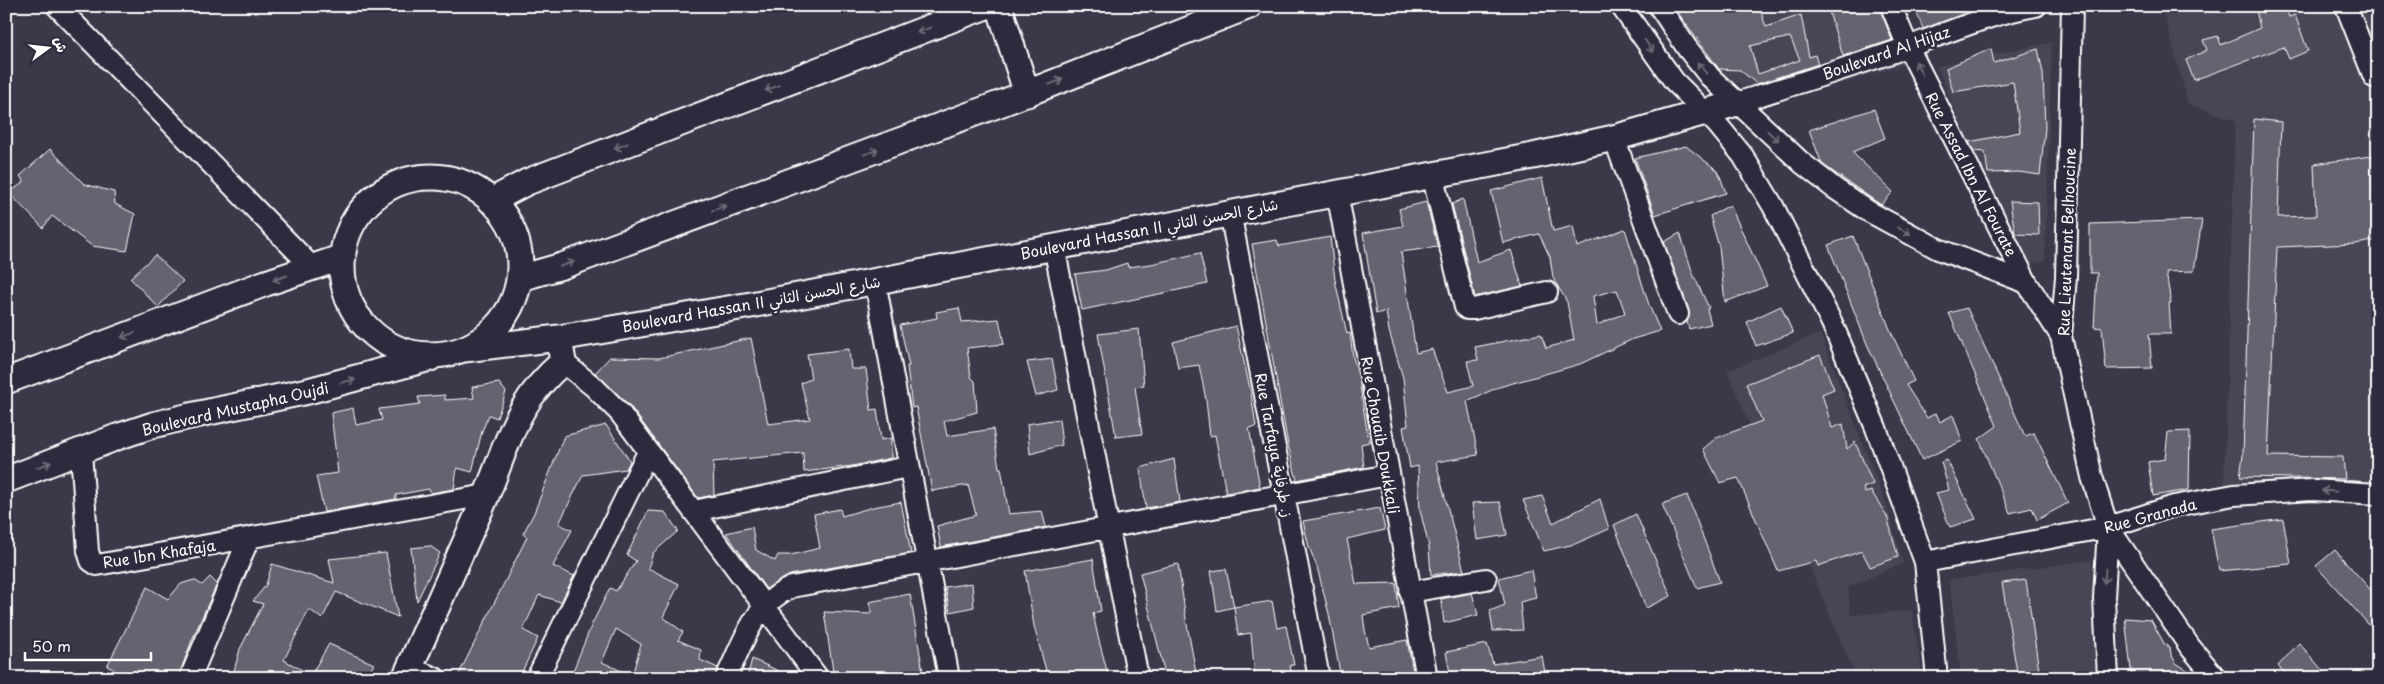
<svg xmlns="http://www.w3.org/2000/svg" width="2384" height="684" font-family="'Playpen Sans','Playpen Sans Arabic',sans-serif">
<rect width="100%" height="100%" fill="#3c3749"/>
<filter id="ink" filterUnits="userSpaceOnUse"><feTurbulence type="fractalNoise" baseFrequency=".02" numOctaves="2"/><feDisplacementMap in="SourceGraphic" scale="10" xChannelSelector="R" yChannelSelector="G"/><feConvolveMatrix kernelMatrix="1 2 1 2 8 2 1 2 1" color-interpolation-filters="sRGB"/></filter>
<g filter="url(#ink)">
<path fill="#494455" d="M1665 6H1891L1915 61 1762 107 1751 91 1737 83 1709 79Z
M2162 6H2365L2378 44V486L2224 485 2235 120 2188 104Z
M2052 42 2045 261 2018 266 1937 66Z
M1820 333 1887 506 1903 563 1848 587 1851 615 1912 611 1923 678H1856L1727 371Z
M2092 560 2096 678H1961L1949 580Z"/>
<path fill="#666270" stroke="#fff" fill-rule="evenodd" d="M1673 6H1759L1766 27 1801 15 1809 57 1815 55 1818 64 1757 84 1740 70 1719 69ZM1790 37 1800 60 1758 74 1750 46Z
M1827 6H1879L1892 40 1843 56Z
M1914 6H1985L1923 29Z
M2255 6H2285L2289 17 2295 15 2308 51 2289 59 2284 47 2194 80 2186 60 2207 50 2203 40 2218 36 2221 45 2260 28Z
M1991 49 1994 63 2038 49 2043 73 2045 128 2040 175 2019 172 1988 173 1985 152 1974 151 1969 142 2020 132 2013 82 1953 92 1946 68Z
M1874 109 1885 138 1852 152 1893 192 1881 205 1822 164 1809 130Z
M2254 119 2281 122 2278 217 2316 216 2314 164 2378 155V240L2356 244 2277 247 2268 456 2343 457 2345 479 2240 477 2243 455Z
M1686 146 1718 171 1726 193 1655 215 1635 158Z
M50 149 84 184 114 192 115 204 135 214 127 251 92 246 52 216 43 228 9 193 24 182 20 176Z
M1542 178 1553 231 1573 226 1577 247 1625 229 1649 305 1660 331 1633 339 1580 364 1499 387 1467 401 1478 455 1436 462 1464 571 1431 575 1429 547 1420 510 1418 466 1410 468 1403 427 1408 426 1403 378 1389 331 1386 311 1376 314 1363 233 1403 226 1399 209 1426 202 1438 247 1401 252 1416 353 1432 349 1448 392 1473 386 1467 361 1478 360 1475 347 1541 334 1546 348 1574 340 1567 302 1553 278 1550 257 1539 234 1503 243 1491 191ZM1617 290 1625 313 1597 325 1593 296Z
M1463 199 1477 262 1511 250 1522 286 1475 297 1452 204Z
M2010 201 2038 202 2039 235 2015 234Z
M1730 205 1767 286 1725 302 1719 247 1710 216Z
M2202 220 2194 271 2166 272 2171 303H2169L2171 334H2149L2152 368 2106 369 2102 328 2094 327 2097 273H2090V224Z
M1680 233 1693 274 1709 308 1707 309 1711 324 1689 329 1687 322 1689 310 1664 242Z
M1853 236 1891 332 1914 381 1906 385 1927 418 1936 413 1940 422 1953 415 1962 441 1922 460 1867 344 1828 245Z
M1330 237 1335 280 1347 334 1350 333 1353 357 1359 379 1367 431 1370 442 1361 444 1364 467 1297 480 1288 445 1252 244 1277 240 1279 246Z
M1200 253 1207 284 1082 310 1075 274 1106 270 1127 263 1128 267 1151 264Z
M155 255 183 281 158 307 130 278Z
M1781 306 1793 333 1756 346 1747 322Z
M959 308 962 322 999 319 1004 344 967 348 971 377 975 381 977 412 944 421 947 436 993 429 999 468H1001L1009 514 1042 511 1046 527 941 547 937 526 976 515 968 485 932 491 916 407 912 408 907 366H909L900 325 937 318 936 312Z
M1967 308 2025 436 2034 433 2068 503 2037 520 2032 508 2010 513 1979 439 1997 426 1949 313Z
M1236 326 1251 393 1256 427 1249 428 1260 487 1226 493 1215 435 1210 436 1206 400 1199 365 1178 368 1173 342Z
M1139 329 1144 385 1135 387 1142 434 1116 437 1098 334Z
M751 338 768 424 810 419 801 383 811 379 807 354 849 349 851 369H866L871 410 877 409 881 440 891 438V458L852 466 804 472 803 453 713 462 714 495 698 498 630 406 595 373 610 357 659 358Z
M1820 355 1834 389 1822 394 1832 428 1843 424 1847 449 1855 442 1873 484 1863 488 1865 493 1871 491 1887 516 1898 557 1870 567 1862 551 1818 566 1816 561 1778 571 1738 478 1720 483 1703 449 1716 438 1762 421 1746 384Z
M1052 359 1058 390 1036 396 1027 362Z
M499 383 506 392 497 418 489 415 482 431 472 472 457 468 454 489 431 493 429 489 396 495V499L324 512 316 476 338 473 331 413 353 408 356 425 382 420 379 409 420 404 418 397 445 395V400L474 398 472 387Z
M1059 419 1062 445 1030 454 1027 424Z
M606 425 630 461 626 469 583 475 572 497 559 524 572 530 553 566 574 576 561 602 539 595 523 630 538 638 519 678H457L527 537 523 534 534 513 564 436Z
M2190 431 2189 490 2153 496 2148 462 2165 459 2168 432Z
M1174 459 1180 502 1146 508 1140 468Z
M1947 460 1976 519 1950 527 1936 493 1949 490 1941 462Z
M1687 495 1720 582 1697 588 1662 504Z
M1542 496 1553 523 1600 499 1609 529 1575 544 1544 551 1523 500Z
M901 502 911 553 790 575 766 589 726 533 752 527 756 550 775 561 778 555H791L820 548 814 514 840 509 842 516 873 507Z
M1500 502 1507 535 1477 540 1472 503Z
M1380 508 1385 530 1347 539 1356 584 1396 583 1399 608 1363 615 1365 630 1369 647 1407 640 1413 671 1406 673 1407 678H1341L1329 614 1317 567 1309 547 1303 521Z
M648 511 665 512 678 531 653 553 648 568 679 584 663 617 683 632 678 640 701 650 700 660 718 668 714 678H570L592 624 610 588 616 591 636 561 627 555ZM616 629 641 644 632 676 602 662Z
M1636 514 1671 596 1646 608 1614 525Z
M2283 519 2291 564 2219 571 2211 529Z
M430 546 440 553 417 601 411 548Z
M2335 550 2378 598V635L2316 566Z
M386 553 398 617 336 592 322 619 309 609 284 660 311 675 329 644 374 664 366 678H232L240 649 263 604 253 601 266 585 272 564 334 583 329 559Z
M1093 559 1101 611 1093 613 1098 637 1109 678H1048L1034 626 1025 571Z
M1178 564 1186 619 1197 678H1166L1140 573Z
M1226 569 1234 607 1217 611 1211 571Z
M1531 570 1536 598 1520 602 1523 630 1493 631 1490 611 1505 605 1499 578Z
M210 577 217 584 192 640 178 678H130L107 666 147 587 168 599 181 584 194 580 202 585Z
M2026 580 2040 678H2018L2002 583Z
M972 583 974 607 950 612 945 587Z
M1472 593 1478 615 1444 623 1441 599Z
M910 594 924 678H834L824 612 872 614 869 602Z
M1272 601 1277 628 1286 626 1294 665H1290L1292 678H1255L1251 633 1238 635 1234 607Z
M2125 618 2151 620 2165 645 2170 648 2171 654 2176 663 2200 678H2132Z
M2299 643 2329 678H2289L2278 666Z
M1487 644 1493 664 1542 656 1546 678H1451L1446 652Z
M752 659 794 678H747Z"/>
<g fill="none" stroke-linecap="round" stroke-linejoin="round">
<g stroke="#fff" stroke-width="24">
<path id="minor" d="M57 6 312 267
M1621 6 1674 81 1717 124 1743 156 1773 206 1832 323 1876 428 1925 562 1937 678
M1659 6 1687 48 1710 77 1802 163 1834 188 1868 211 1938 249 2027 283
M1891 6 1908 47 2027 283 2061 336
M2072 6 2066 277 2061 336 2092 477 2108 527 2190 647 2216 678
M2346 6 2374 77
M1737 103C1794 84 1852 67 1908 47 1951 31 1990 14 2036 6
M1614 138 1678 314
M1432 174 1465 307 1467 309H1474L1547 292
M1337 192 1427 678
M1230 212 1319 678
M1054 246 1138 678
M875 281 949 678
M563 362 594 387 620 413 818 678
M81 451 88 551 91 561 97 565 486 495
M694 511 908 467
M1925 562 2108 527 2174 506 2234 495 2312 490 2378 494
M1410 592 1486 579
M410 668 435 678
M190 678 249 538
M537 678 648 452
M726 678C743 643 754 603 792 587L1388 475
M2108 678 2104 598 2108 527"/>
</g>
<g stroke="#fff" stroke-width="29">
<path id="major" d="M999 6 1027 94
M342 266a89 89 0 1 1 178 0a89 89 0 1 1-178 0Z
M491 201 527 182 986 6
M520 278 562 266 1002 103 1249 6
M464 349 559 338 751 305 1533 156 1614 138 1737 103
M6 381 266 283 343 257
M6 480 117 437 153 425 190 416 308 391 430 358
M405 678C431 619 457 561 483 503 508 446 513 404 563 362L559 338"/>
</g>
<use href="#minor" stroke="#2f2a3d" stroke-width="20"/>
<use href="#major" stroke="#2f2a3d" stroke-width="25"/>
</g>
<defs><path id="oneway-shaft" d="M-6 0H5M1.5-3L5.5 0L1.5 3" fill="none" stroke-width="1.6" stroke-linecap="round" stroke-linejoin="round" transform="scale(1.25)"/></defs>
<g stroke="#6d6a77">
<use href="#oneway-shaft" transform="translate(924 30) rotate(159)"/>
<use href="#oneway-shaft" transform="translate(1649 46) rotate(56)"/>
<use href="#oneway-shaft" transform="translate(1702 68) rotate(-130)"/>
<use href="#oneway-shaft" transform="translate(1919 68) rotate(-117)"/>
<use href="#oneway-shaft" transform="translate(1056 82) rotate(-21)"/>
<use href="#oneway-shaft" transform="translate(772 88) rotate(159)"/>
<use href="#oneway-shaft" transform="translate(1773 136) rotate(42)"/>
<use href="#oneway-shaft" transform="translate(621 146) rotate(159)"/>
<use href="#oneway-shaft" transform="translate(871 152) rotate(-20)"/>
<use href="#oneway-shaft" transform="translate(719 208) rotate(-20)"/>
<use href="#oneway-shaft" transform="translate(1904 231) rotate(28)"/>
<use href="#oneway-shaft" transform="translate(567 264) rotate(-19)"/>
<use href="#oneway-shaft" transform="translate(280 278) rotate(161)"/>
<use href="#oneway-shaft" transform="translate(128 335) rotate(159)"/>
<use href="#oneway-shaft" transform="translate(348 381) rotate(-14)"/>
<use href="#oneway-shaft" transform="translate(44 465) rotate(-21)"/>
<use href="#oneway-shaft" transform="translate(2329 491) rotate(-177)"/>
<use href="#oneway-shaft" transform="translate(2105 576) rotate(94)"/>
</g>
</g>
<g text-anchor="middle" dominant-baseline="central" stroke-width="5" stroke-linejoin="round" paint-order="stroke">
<g font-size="15" fill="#fff" stroke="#2f2a3d">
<text transform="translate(1886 52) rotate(-19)">Boulevard Al Hijaz</text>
<text transform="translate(1972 174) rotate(63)">Rue Assad Ibn Al Fourate</text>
<text transform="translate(1149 228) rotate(-11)">Boulevard Hassan II شارع الحسن الثاني</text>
<text transform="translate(2066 242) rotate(-88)">Rue Lieutenant Belhoucine</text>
<text transform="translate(751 303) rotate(-10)">Boulevard Hassan II شارع الحسن الثاني</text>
<text transform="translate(235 408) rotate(-13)">Boulevard Mustapha Oujdi</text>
<text transform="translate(1381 435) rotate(80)">Rue Chouaib Doukkali</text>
<text transform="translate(1275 445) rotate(79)">Rue Tarfaya ز. طرفاية</text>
<text transform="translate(2150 515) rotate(-15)">Rue Granada</text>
<text transform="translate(159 553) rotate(-9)">Rue Ibn Khafaja</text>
</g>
</g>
<rect width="2384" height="684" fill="none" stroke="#2f2a3d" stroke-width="25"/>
<rect x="12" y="12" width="2359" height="659" fill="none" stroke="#fff" stroke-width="2" filter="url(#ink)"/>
<g transform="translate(48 48) rotate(75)" stroke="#2f2a3d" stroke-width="4" paint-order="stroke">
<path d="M0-4L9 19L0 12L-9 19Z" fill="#ffffff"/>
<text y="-8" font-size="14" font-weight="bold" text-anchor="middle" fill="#ffffff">ش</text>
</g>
<path d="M25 652v8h126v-8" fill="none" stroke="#ffffff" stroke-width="2.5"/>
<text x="32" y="652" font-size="15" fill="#ffffff" stroke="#2f2a3d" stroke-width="4" paint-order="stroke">50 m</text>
</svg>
